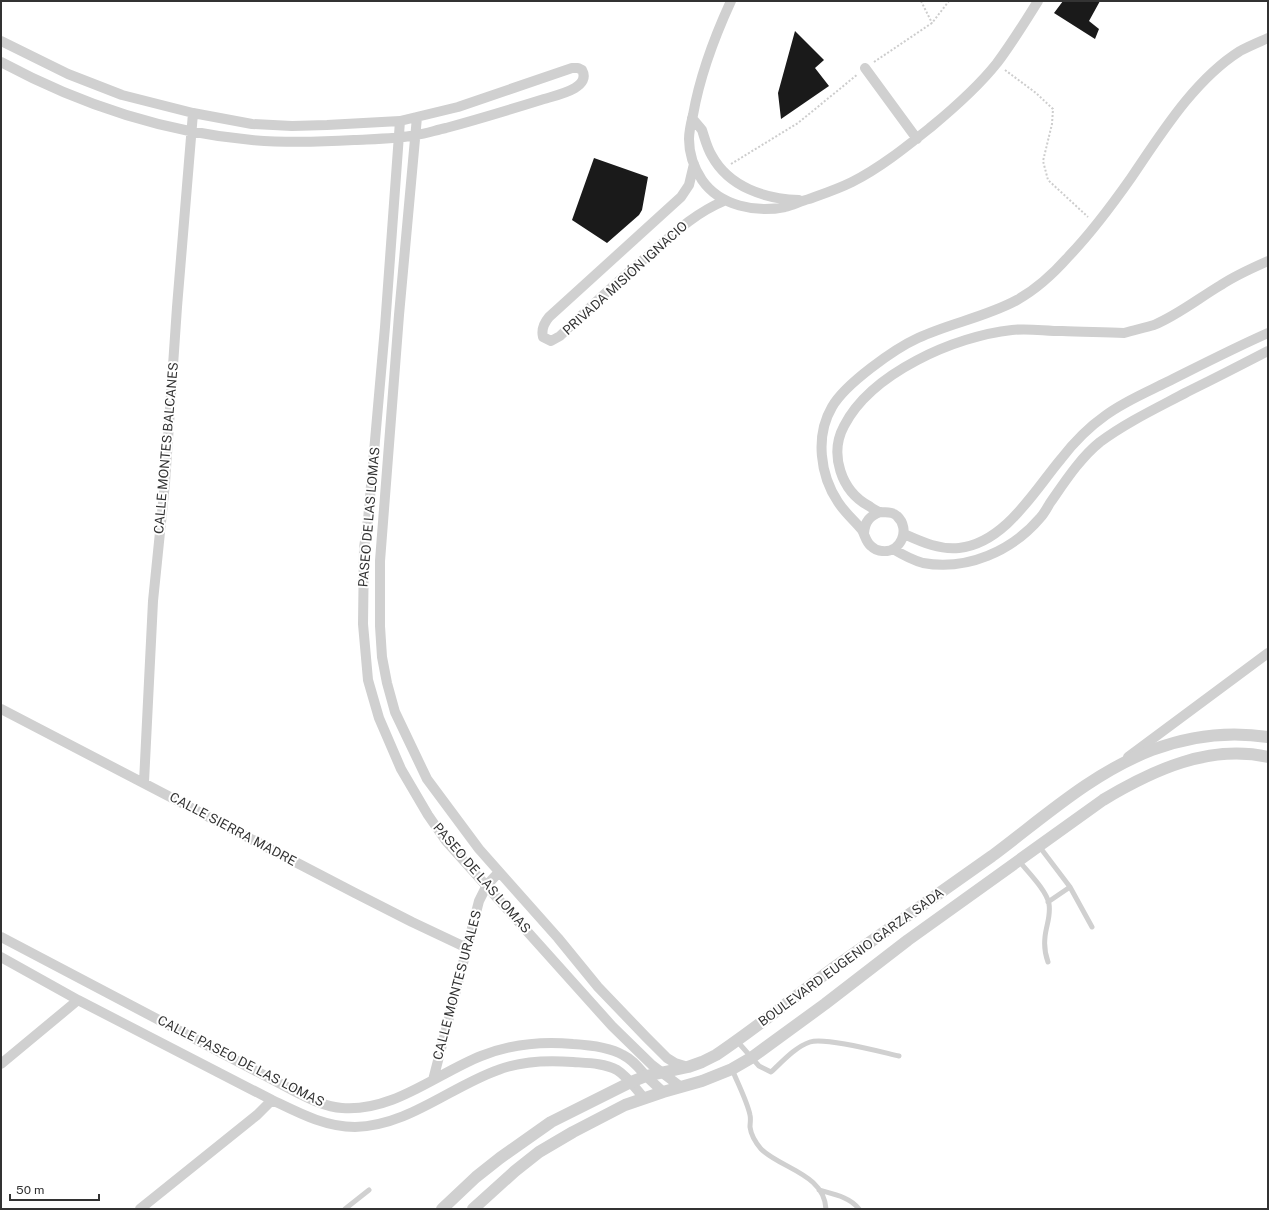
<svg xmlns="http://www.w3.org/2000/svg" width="1269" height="1210" font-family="'Public Sans',sans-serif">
<rect width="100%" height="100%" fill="#fff"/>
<path fill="#1a1a1a" d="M1063 1H1100L1089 21 1099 29 1095 39 1054 13Z
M795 31 824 60 815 68 829 86 781 119 778 93Z
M594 158 648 177 642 210 639 215 607 243 572 220Z"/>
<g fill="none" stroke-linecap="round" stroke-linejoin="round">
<path stroke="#cdcdcd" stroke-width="2" stroke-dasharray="2 2" stroke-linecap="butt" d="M921 1 932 23
M874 62 932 23 949 1
M1005 70 1036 93 1053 109 1052 124 1043 161 1048 180 1088 217
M731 164 798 123 858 74"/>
<path stroke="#d0d0d0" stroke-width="5" d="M1039 846 1070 887 1092 927
M1019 861C1028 872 1047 891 1049 904 1051 916 1046 926 1045 937 1044 946 1045 954 1048 962
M1048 902 1070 887
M737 1041 759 1066 771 1072C782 1062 795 1047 810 1042 825 1037 881 1052 899 1056
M732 1069C737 1082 747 1101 750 1115 751 1119 750 1123 750 1127 751 1135 756 1143 761 1149 782 1169 824 1174 826 1209
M819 1190C833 1194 850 1197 859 1209
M345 1209 369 1190"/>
<path stroke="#d0d0d0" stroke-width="10" d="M731 1C714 38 700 75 693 115 691 123 689 131 689 139 689 154 694 168 702 180 720 206 756 213 785 207 793 205 801 201 809 199 823 194 838 189 852 182 880 168 906 147 931 127 954 108 978 87 997 63 1012 43 1025 22 1038 1
M1268 38C1259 42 1249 46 1240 51 1194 80 1161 134 1131 178 1112 205 1092 232 1069 256 1054 273 1037 289 1017 300 986 317 950 323 918 338 894 349 845 384 832 407 815 436 820 475 838 502 845 513 854 520 862 530 865 535 866 542 871 546 874 549 878 551 882 551 901 553 911 529 897 516 892 511 886 513 880 512 876 511 872 508 869 506 841 491 829 454 844 426 871 373 955 336 1012 330 1028 328 1045 331 1062 331 1082 332 1103 332 1124 333 1134 330 1144 328 1154 325 1178 315 1199 298 1221 285 1236 275 1252 268 1268 261
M1 41 68 74 122 95 193 113 252 124 292 126 327 125 400 121 458 107 572 68H578L582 70C592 88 557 95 544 99 512 109 479 119 446 128 436 130 426 134 416 135 396 139 374 139 354 140 320 142 286 143 252 140 163 132 79 104 1 62
M865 68 917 139
M417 117 399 315 380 561V626L382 657 387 683 395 712 427 779 479 849 558 938 598 987 646 1037 667 1058 675 1063 688 1067
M692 118C695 122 699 126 702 130 705 139 707 148 712 156 729 187 765 199 799 200
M400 121 385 327 368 520 364 548 363 624 368 680 379 718 401 769 428 815 446 841 612 1026 652 1065 681 1087
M694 164 689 185 681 197 549 317C544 323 541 329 543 337L551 341 560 336C589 308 619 280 650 254 673 234 695 213 724 201
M864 533C865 521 870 516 880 512
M904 534C922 542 939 550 959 548 1005 543 1034 491 1061 459 1074 442 1089 427 1106 415 1125 401 1147 392 1167 382 1201 365 1234 348 1268 333
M893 549C903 555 912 560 923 563 967 571 1012 551 1040 518 1044 514 1047 508 1050 503 1064 483 1080 458 1100 442 1127 422 1157 408 1187 392 1214 379 1241 365 1268 351
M1 709 355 893 412 922 467 948
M1128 757 1268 653
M144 782 153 601 165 483 177 307 193 113
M1 937 296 1092C310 1099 326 1107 342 1108 393 1112 436 1074 481 1056 511 1044 542 1041 573 1044 590 1045 609 1047 623 1055 633 1060 638 1067 645 1075 651 1081 657 1086 663 1092
M1 957 78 1000 272 1100C299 1113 325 1127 355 1127 408 1126 450 1087 498 1070 521 1061 548 1060 573 1062 587 1063 604 1063 617 1070 628 1077 636 1089 644 1098
M1 1064 78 1000
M433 1080 479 901 487 885 499 872
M140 1209 257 1115 272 1100"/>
<path stroke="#d0d0d0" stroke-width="12" d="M442 1209 476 1177 500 1158 551 1122 631 1082 646 1076 688 1067 702 1062 716 1055C756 1028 793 998 832 969 885 931 939 894 992 856 1043 818 1092 773 1152 750 1189 736 1229 731 1268 737
M473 1209 515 1171 539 1152 573 1132 625 1105 663 1092 702 1081 732 1069 751 1058 825 1004 908 940 1103 800C1153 770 1209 744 1268 757"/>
</g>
<g text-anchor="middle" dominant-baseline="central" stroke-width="4" stroke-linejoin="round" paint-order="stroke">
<g font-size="13" fill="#333" stroke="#fff">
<text transform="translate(625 278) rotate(-42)">PRIVADA MISIÓN IGNACIO</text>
<text transform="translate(166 448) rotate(-85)">CALLE MONTES BALCANES</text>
<text transform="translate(369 517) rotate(-85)">PASEO DE LAS LOMAS</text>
<text transform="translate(233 829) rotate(28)">CALLE SIERRA MADRE</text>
<text transform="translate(482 878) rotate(49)">PASEO DE LAS LOMAS</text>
<text transform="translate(851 957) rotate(-36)">BOULEVARD EUGENIO GARZA SADA</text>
<text transform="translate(457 985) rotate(-75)">CALLE MONTES URALES</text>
<text transform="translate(241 1061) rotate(27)">CALLE PASEO DE LAS LOMAS</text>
</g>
</g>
<rect width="1269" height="1210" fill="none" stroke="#333333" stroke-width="4"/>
<path d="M10 1194v6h89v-6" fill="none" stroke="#333333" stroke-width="2"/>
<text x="16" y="1194" font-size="12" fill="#333333" stroke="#ffffff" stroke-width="3" paint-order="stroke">50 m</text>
</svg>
